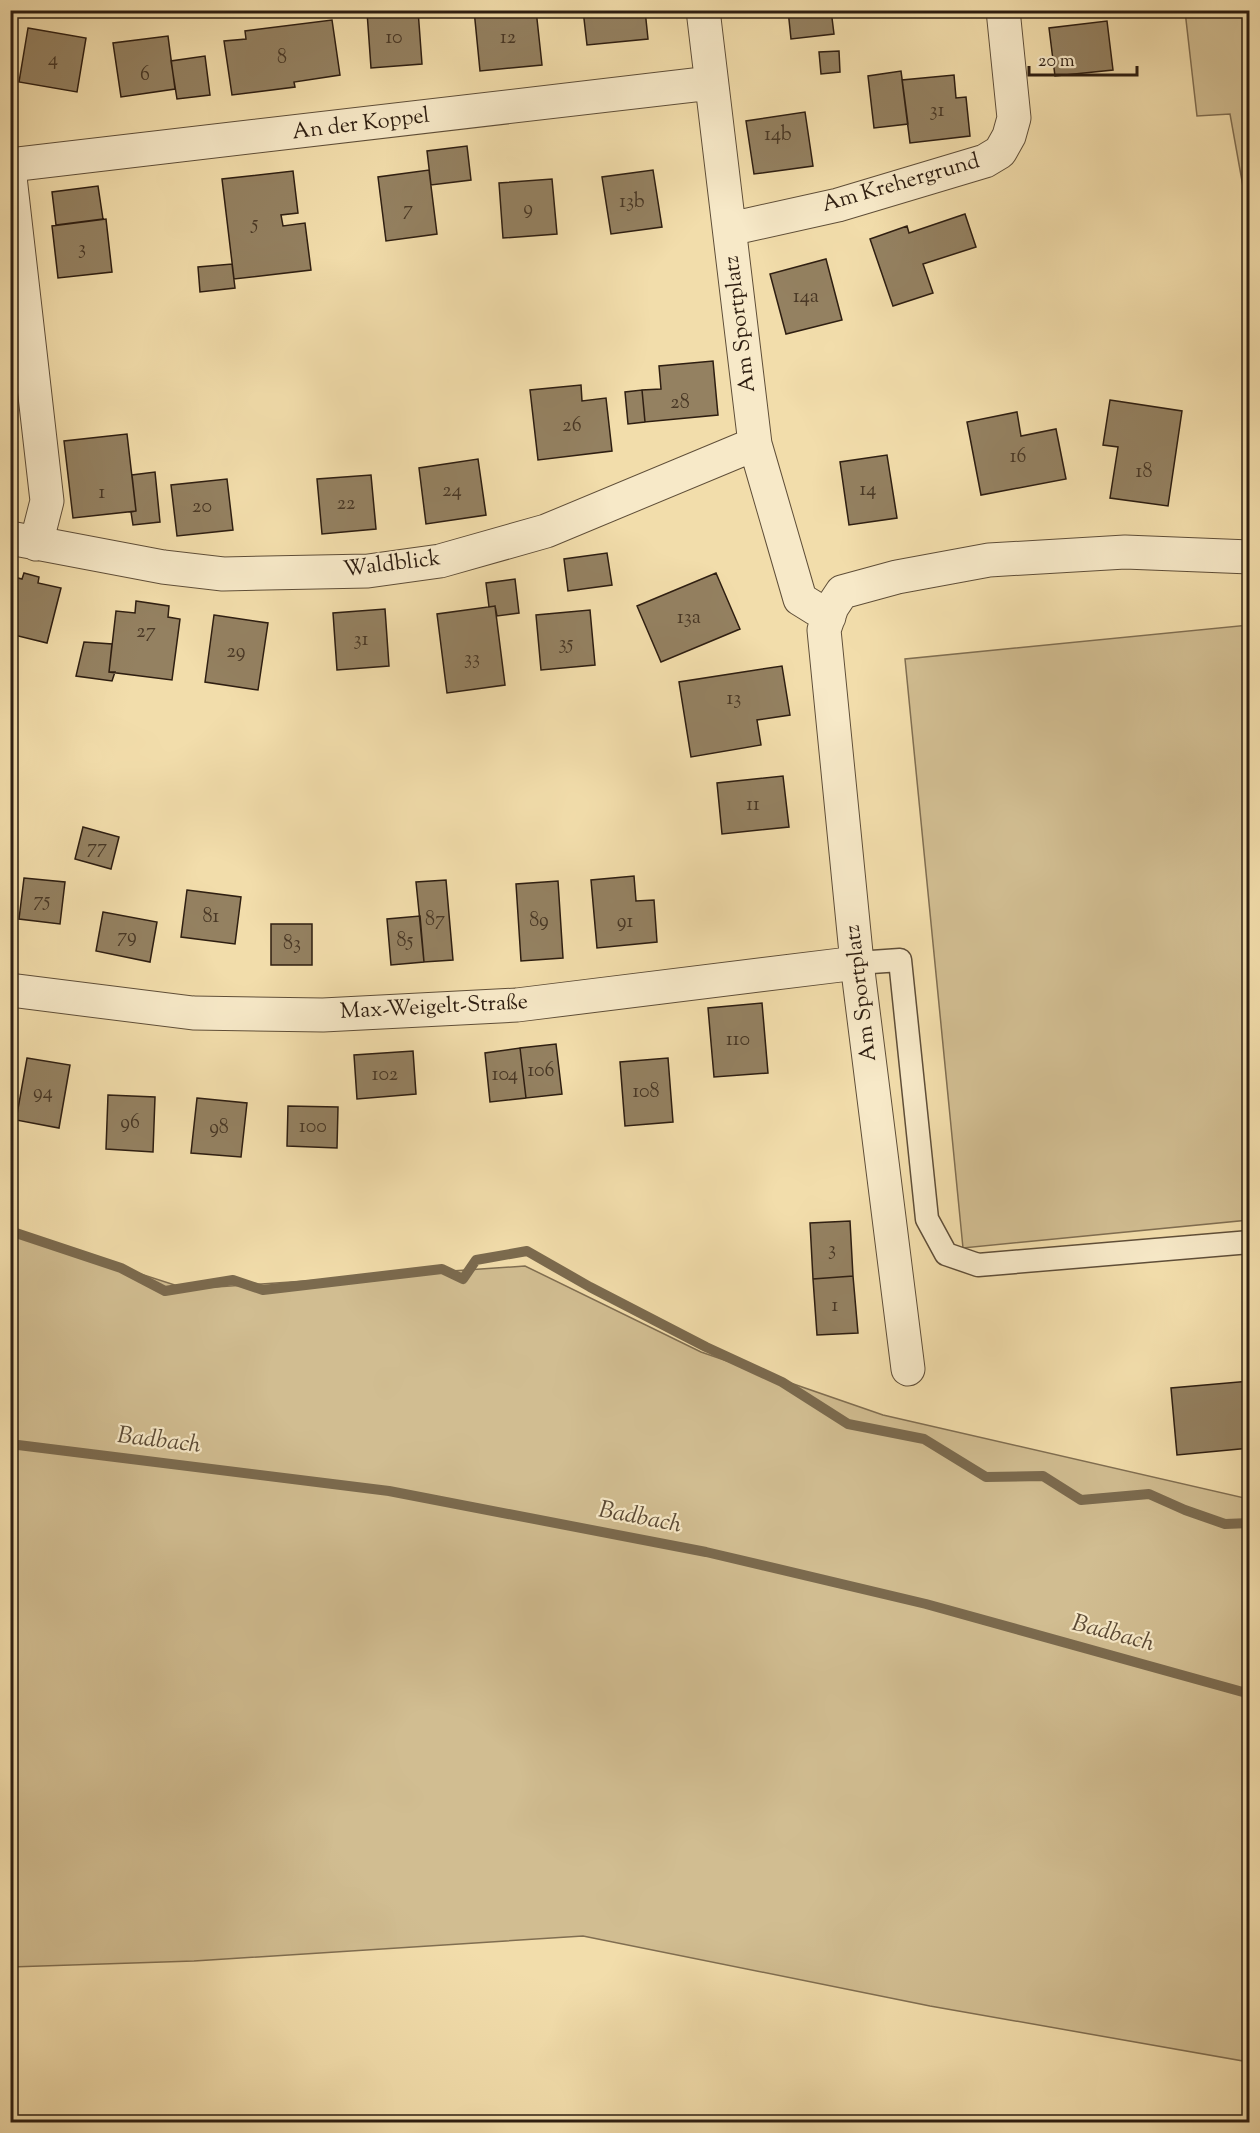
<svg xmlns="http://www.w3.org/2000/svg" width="1260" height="2133" font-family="'Sorts Mill Goudy',serif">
<rect width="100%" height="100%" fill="#f2ddab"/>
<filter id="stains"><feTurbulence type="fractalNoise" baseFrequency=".00333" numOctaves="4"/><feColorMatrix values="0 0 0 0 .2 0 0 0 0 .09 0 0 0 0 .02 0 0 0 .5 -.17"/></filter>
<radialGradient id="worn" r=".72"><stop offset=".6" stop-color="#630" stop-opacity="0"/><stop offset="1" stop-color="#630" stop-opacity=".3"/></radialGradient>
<path fill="#d1bd91" stroke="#806e51" stroke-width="1.5" d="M1185 11H1249V220L1230 114 1197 116Z
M1249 625V1220L963 1248 905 659Z
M11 1232 187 1289 525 1266 701 1352 883 1415 1249 1499V2062L930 2006 583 1936 194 1961 11 1967Z"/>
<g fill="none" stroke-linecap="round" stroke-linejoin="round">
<path stroke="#7b6a4e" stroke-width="10" d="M10 1231 121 1268 165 1291 233 1280 263 1290 442 1269 463 1279 476 1260 527 1251 590 1287 706 1347 782 1382 848 1424 924 1439 986 1477 1043 1476 1081 1500 1149 1494 1185 1510 1225 1524 1250 1523
M10 1444 389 1491 706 1552 926 1604 1250 1694"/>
</g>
<path fill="#948161" stroke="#2e1e11" stroke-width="1.5" d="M391 10H418L422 64 371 68 367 12Z
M474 10H536L542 65 480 71Z
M583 10H645L648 39 587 45Z
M788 10H831L834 34 791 39Z
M332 20 340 75 294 82 295 87 232 95 224 41 246 39 245 31Z
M1107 21 1113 70 1055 76 1049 28Z
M28 28 86 38 77 92 19 82Z
M168 36 175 89 121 97 113 43Z
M839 51 840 72 821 74 819 52Z
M205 56 210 95 177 99 171 61Z
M901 71 908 124 874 128 868 76Z
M954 75 956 98 966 97 970 136 910 143 902 80Z
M805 112 813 166 754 174 746 121Z
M467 146 471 180 431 185 427 151Z
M429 170 437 234 386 241 378 177Z
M653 170 662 227 611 234 602 177Z
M293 171 298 213 281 215 283 226 305 223 311 270 234 279 222 179Z
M552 179 557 234 503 238 499 183Z
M98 186 103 219 56 225 52 192Z
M965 214 976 247 923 264 933 293 893 306 870 239 907 226 909 233Z
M106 219 112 272 58 278 52 226Z
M826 259 842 320 786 334 770 274Z
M232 264 235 288 200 292 198 267Z
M713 361 718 415 645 422 642 390 661 389 659 366Z
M581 385 582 401 606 398 612 451 538 460 530 390Z
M642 390 645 422 628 424 625 392Z
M1110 400 1182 411 1168 506 1110 498 1118 447 1103 445Z
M1017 412 1021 436 1056 429 1066 479 981 495 967 422Z
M127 434 136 511 73 518 64 441Z
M887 455 897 518 849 525 840 462Z
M478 459 486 515 426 524 419 468Z
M155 472 160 522 133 525 131 512 136 511 132 475Z
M371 475 376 529 322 534 317 479Z
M227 479 233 530 177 536 171 485Z
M607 553 612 585 568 591 564 559Z
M24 573 39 577 38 583 61 588 47 643 10 634V576L22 579Z
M716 573 740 629 661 662 637 606Z
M515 579 519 613 497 616 495 606 489 607 486 583Z
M136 601 169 606 168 617 180 619 172 680 109 672 116 611 135 613Z
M495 606 505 685 447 693 437 614Z
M385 609 389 666 337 670 333 613Z
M590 610 595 665 541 670 536 615Z
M214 615 268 623 258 690 205 682Z
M84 642 112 644 109 672H115L112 681 76 676Z
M782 666 790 715 757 720 761 745 691 757 679 682Z
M783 776 789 827 722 834 717 783Z
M83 827 119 837 111 869 75 859Z
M634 876 636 901 654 900 657 942 597 948 591 880Z
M24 878 65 882 60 924 19 919Z
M446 880 453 960 424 962 416 882Z
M558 881 563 958 521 961 516 884Z
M187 890 241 897 235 944 181 937Z
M103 912 157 922 150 962 96 951Z
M420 916 424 962 391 965 387 919Z
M271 924H312V965H271Z
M762 1003 768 1073 714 1077 708 1008Z
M556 1044 562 1094 526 1098 520 1048Z
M520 1048 526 1098 490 1102 485 1053Z
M413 1051 416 1094 357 1099 354 1055Z
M27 1058 70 1065 59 1128 16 1120Z
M668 1058 673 1122 625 1126 620 1062Z
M108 1095 155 1097 153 1152 106 1149Z
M197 1098 247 1103 241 1157 191 1153Z
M288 1106 338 1107 337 1148 287 1146Z
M850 1221 853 1276 813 1279 810 1223Z
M853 1276 858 1333 817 1335 813 1279Z
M1250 1381V1448L1177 1455 1171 1388Z"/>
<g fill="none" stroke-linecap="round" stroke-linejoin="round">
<g stroke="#5f4e38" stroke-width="25">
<path id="service" d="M857 963 900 960 927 1219 946 1254 978 1265 1250 1242"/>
</g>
<g stroke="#5f4e38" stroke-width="35">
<path id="minor" d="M703 10 755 444 800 599 829 617
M10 165 711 83
M10 177 47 501 36 544
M730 229 838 205 985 161 1000 152 1009 136 1014 118 1003 10
M10 538 163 567 223 574 368 571 440 561 546 531 755 444
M10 990 193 1013 323 1015 517 1005 857 963
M908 1369 857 963 824 630 832 607 842 592 897 577 989 560 1125 552 1250 557"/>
</g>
<use href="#service" stroke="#f7e9c8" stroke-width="22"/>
<use href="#minor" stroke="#f7e9c8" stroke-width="33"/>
</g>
<g text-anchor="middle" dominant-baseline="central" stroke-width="4.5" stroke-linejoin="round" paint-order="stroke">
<g font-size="20" fill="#483725">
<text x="394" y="38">10</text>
<text x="508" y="38">12</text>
<text x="282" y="58">8</text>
<text x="53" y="60">4</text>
<text x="145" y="75">6</text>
<text x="937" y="111">31</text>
<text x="778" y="135">14b</text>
<text x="632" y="202">13b</text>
<text x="528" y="209">9</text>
<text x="408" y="210">7</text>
<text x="255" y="224">5</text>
<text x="82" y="249">3</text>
<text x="806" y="297">14a</text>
<text x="680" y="403">28</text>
<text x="572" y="426">26</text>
<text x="1018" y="457">16</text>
<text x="1144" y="472">18</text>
<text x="868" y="490">14</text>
<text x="452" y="491">24</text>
<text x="102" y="493">1</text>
<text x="346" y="504">22</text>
<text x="202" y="507">20</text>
<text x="689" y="618">13a</text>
<text x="146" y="632">27</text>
<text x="361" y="640">31</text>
<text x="566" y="644">35</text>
<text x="236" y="652">29</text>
<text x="472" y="659">33</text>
<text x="734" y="699">13</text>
<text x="753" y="805">11</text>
<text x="97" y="848">77</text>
<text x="42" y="901">75</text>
<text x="211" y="917">81</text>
<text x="435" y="920">87</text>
<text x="539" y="921">89</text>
<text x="625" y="922">91</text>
<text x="127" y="937">79</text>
<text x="405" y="941">85</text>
<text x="292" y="944">83</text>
<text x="738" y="1040">110</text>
<text x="541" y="1071">106</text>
<text x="385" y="1075">102</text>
<text x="505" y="1075">104</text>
<text x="646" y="1092">108</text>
<text x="43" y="1093">94</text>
<text x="130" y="1123">96</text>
<text x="313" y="1127">100</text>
<text x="219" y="1128">98</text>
<text x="832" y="1250">3</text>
<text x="835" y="1306">1</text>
</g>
<g font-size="22" fill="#2e1e11" stroke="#f7e9c8">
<text transform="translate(361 125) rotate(-7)">An der Koppel</text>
<text transform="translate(901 184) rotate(-16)">Am Krehergrund</text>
<text transform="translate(741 324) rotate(-97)">Am Sportplatz</text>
<text transform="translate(392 565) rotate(-7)">Waldblick</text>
<text transform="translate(862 993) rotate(-97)">Am Sportplatz</text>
<text transform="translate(434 1008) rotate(-3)">Max-Weigelt-Straße</text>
</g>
<g font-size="24" font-style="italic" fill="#5b4a35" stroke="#f7e9c8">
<text transform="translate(159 1441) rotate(7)">Badbach</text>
<text transform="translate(640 1518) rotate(11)">Badbach</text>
<text transform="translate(1113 1634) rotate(15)">Badbach</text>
</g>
</g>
<rect width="1260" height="2133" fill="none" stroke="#f2ddab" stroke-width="36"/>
<rect x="12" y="12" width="1236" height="2109" fill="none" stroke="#2e1e11" stroke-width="3"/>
<rect x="18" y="18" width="1224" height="2097" fill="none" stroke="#2e1e11" stroke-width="1.5"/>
<path d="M1029 66v9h108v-9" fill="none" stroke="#2e1e11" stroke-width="3"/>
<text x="1038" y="66" font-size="18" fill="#2e1e11" stroke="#f7e9c8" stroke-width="4.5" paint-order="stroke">20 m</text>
<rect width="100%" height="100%" filter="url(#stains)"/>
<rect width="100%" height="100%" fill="url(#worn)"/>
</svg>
